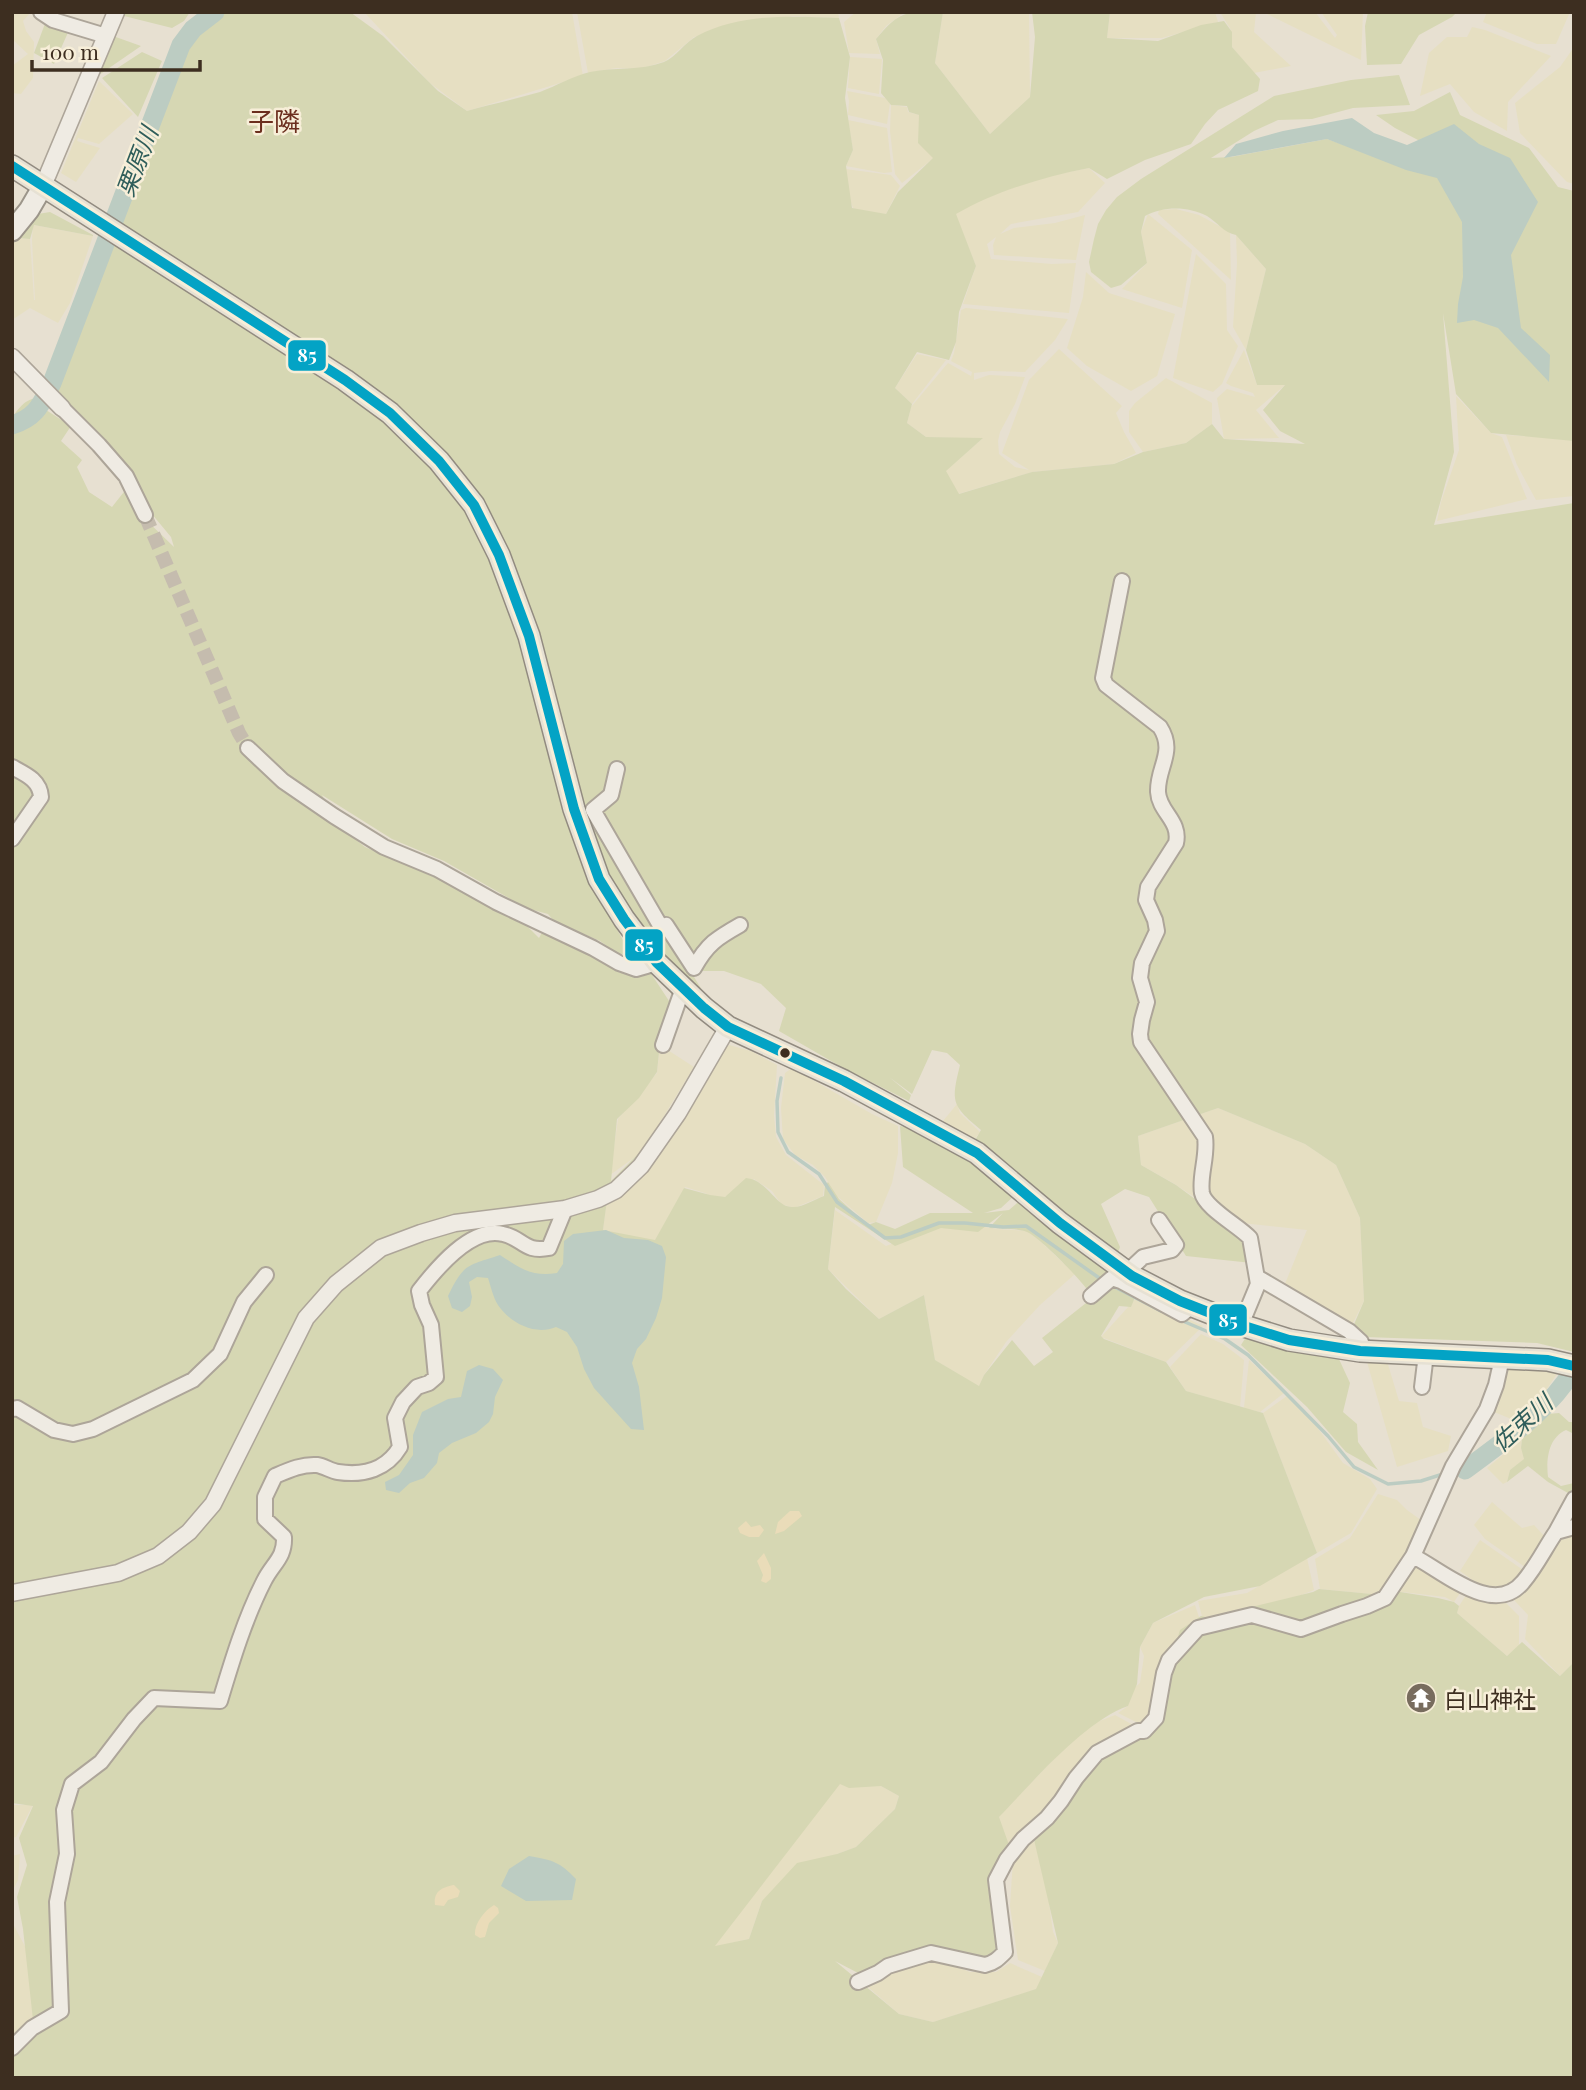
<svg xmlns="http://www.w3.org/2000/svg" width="1586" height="2090" font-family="'Playfair Display','Noto Sans JP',serif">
<rect width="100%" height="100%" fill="#e7e0d1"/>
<path fill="#e6dfc2" d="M12 12H31L23 21 26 31 34 42 33 78 21 94 12 93V66L28 54 12 39Z
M371 12H572L583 76 467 111 430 83 365 13Z
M577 12H838L839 18 793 16 694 37 665 61 640 69 616 68 588 73Z
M856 12H905L886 26 876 39 880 54 849 53 844 22Z
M943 12H1029L1030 97 990 134 935 63Z
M1110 12H1215L1218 22 1162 38H1107Z
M1220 12H1256L1254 32 1291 66 1254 73 1232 47 1231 30Z
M1263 12H1315L1335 38 1337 35 1321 12H1363L1361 60Z
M1487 12H1570L1556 44H1537L1483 22Z
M1472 27 1485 30 1551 56 1508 102 1507 131 1474 112 1450 84 1420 96 1429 53 1447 37H1467Z
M1574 47V184L1567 182 1520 133 1515 103 1560 67Z
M850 57 882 59 879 94 848 88Z
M99 81 133 114 99 144 78 138 77 141 100 148 76 182 61 173Z
M847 91 885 98 890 103 887 124 848 115 849 101Z
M891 105 907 107 908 112 919 115V144L935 157 902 183 895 174 890 131Z
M848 120 887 128 892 172 884 173 846 166 853 150Z
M1089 168 1105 183 1078 212 1011 224 1000 234 1014 228 1055 223 1085 215 1076 260 994 255 993 245 996 237 987 244 991 259 1052 264 1076 263 1069 313 963 304 976 266 955 214 966 204 1024 184 1053 175Z
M845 169 891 175 900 186 886 214 868 217 853 208 844 183Z
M1176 209 1199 215 1230 232 1231 280 1158 214 1159 210Z
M1148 214 1192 250 1182 308 1122 289 1147 263 1141 232Z
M33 225 93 236 70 303 58 323 30 308 12 320V243L18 238 30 239 34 300H35L32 240Z
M1236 235 1266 269 1246 350 1233 327 1237 263Z
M1196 254 1226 284 1227 330 1238 346 1222 384 1213 392 1173 378Z
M1086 272 1109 293 1175 314 1157 376 1131 391 1087 366 1067 348 1083 297Z
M966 308 1068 319 1055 340 1025 372 991 371 974 373V380L989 375 1025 377 1015 404 1000 432 998 441 999 454 1015 467 1029 470 1002 453 1029 380 1059 349 1122 406 1116 413 1124 432 1136 453 1114 464 1032 472 958 494 945 471 982 439 926 437 907 423 911 407 948 363 971 376 972 372 951 361 954 353 961 310Z
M1244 350 1257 385H1285L1256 410 1279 438 1224 439 1217 398 1227 389 1255 397 1253 393 1231 386 1226 383Z
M917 354 946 360 912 404 895 388Z
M1166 378 1212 403V424L1186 443 1143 452 1129 432V411L1135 403Z
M1456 396 1491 433 1502 437 1527 499 1437 521 1441 502 1459 450Z
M1506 435 1574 439V496L1536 500 1517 465Z
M660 1045 694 1067 642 1152 610 1175 618 1119 657 1073Z
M729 1045 751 1051 777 1065 774 1115 776 1137 786 1155 824 1185 823 1196 794 1208 781 1204 772 1191 754 1179 732 1194 717 1200 705 1193 685 1187 655 1241 603 1230 607 1199 723 1049Z
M792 1068 872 1114 898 1126V1153L892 1183 876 1222 868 1223 837 1196 825 1177 813 1165 795 1155 783 1139 781 1108 785 1073Z
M957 1104 960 1113 980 1132 974 1140 943 1121Z
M1218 1108 1305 1144 1336 1165 1360 1218 1364 1301 1349 1331 1282 1291 1307 1230 1232 1222 1173 1183 1141 1165 1138 1136Z
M835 1210 886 1246 940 1226 965 1223 995 1229 1029 1231 1075 1274 1040 1305 1006 1342 984 1375 979 1387 935 1360 924 1295 879 1319 828 1269Z
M1138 1296 1203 1326 1166 1362 1101 1337Z
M1201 1334 1223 1344 1244 1360 1240 1407 1186 1391 1170 1367Z
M1502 1358 1564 1363 1543 1395 1516 1421 1487 1409Z
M1249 1360 1284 1393 1260 1412 1244 1408Z
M1387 1361 1399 1401 1417 1403 1423 1427 1451 1436 1448 1451 1397 1467 1367 1362Z
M1287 1396 1314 1423 1343 1463 1370 1479 1377 1489 1351 1533 1317 1553 1263 1413Z
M1522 1439 1521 1448 1525 1459 1510 1470 1507 1482 1503 1484 1487 1468Z
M1378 1494 1397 1500 1407 1510 1421 1520 1390 1590 1372 1594 1320 1589 1315 1559 1350 1538Z
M1492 1502 1522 1528 1534 1525 1546 1538 1533 1568 1525 1567 1485 1539 1474 1525Z
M1574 1533V1662L1560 1676 1525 1639 1528 1615 1513 1599 1557 1542Z
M1480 1540 1529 1574 1511 1589H1485L1460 1571Z
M1307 1558 1314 1590 1249 1616 1203 1620 1198 1601 1247 1593Z
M1417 1559 1464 1587 1454 1602 1445 1597 1394 1591Z
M1470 1589 1500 1597 1519 1616V1646L1507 1656 1457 1613 1459 1606Z
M1195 1605 1200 1620 1168 1648 1158 1673 1150 1729 1118 1713 1128 1706 1124 1696 1140 1683 1144 1656 1140 1647 1153 1623Z
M1115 1715 1135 1726 1009 1845 1005 1843 998 1817 1051 1762 1071 1737 1092 1724Z
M823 1777 881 1786 899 1796 895 1809 856 1847 837 1854 762 1901 749 1939 687 1953Z
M12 1805H33L16 1837 12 1838Z
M1032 1836 1044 1866 1053 1932 1058 1943 1045 1971 1018 1960 1010 1906 1013 1860Z
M20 1854 18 1880 12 1892V1856Z
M12 1922 28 1952 42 2003 32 2028 12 2040Z
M933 1958 970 1972H996L1010 1963 1042 1977 1037 1989 933 2022 899 2014 868 1987 892 1969Z"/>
<path fill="#d6d7b3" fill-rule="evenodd" d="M125 12H190L184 21 172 28 124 16Z
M222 12H350L383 36 438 91 467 111C491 104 516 99 540 92 556 86 573 76 590 72 615 67 640 71 664 62 676 57 685 42 697 36 741 13 792 16 839 18L850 57 845 98 853 150 846 166 852 208 886 214 898 192 933 158 918 143 919 115 909 112 907 106 891 105 881 93 883 60 876 39C901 9 906 12 943 12L935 63 990 134 1030 97 1035 37 1032 12H1110L1107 38 1158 41 1201 25 1224 21 1232 32V47L1260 79 1258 91 1218 110 1205 124 1191 144 1145 160 1107 179 1089 168C1043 177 996 191 956 214L976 266 959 312 956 342 949 360 917 352 895 388 912 404 907 423 926 437 983 438 946 471 959 494 1032 472 1114 464 1143 452 1186 443 1212 424 1224 439 1305 444 1280 431 1263 410 1285 385H1257L1246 350 1266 269 1236 235C1224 233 1217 222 1207 216 1188 206 1163 206 1145 216L1141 232 1147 263 1121 285 1111 288 1091 272 1089 262 1094 239 1098 224 1106 210 1117 197 1141 179 1274 96 1351 80 1399 75 1410 105 1353 108 1312 119 1278 120 1254 131 1211 158 1231 157 1327 139 1423 173 1418 140 1395 128 1376 115 1414 111 1450 92 1460 115 1529 148 1558 187 1574 191V441L1491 433 1456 394 1443 313 1454 452 1434 525 1574 503V1352L1537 1343 1365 1337 1352 1329 1364 1301 1360 1218 1336 1165 1305 1144 1218 1108 1138 1136 1141 1165 1176 1185 1248 1238 1252 1263 1186 1256 1149 1197 1125 1189 1101 1204 1120 1247 1118 1253 1081 1230 974 1142 981 1130C951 1105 951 1102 960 1065L947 1053 932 1050 912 1094 889 1077 911 1095 909 1101 845 1069 779 1031 786 1008 761 984 724 971H698L664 928 702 990 659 951 590 874 611 919 631 954H618L600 941 554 921 548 914 526 908 444 861 392 839 322 795 342 829 365 847 475 895 523 922 539 938 545 927 620 973 650 972 673 1007 660 1043 657 1072 639 1098 617 1119 611 1181 643 1149 616 1183 609 1185 603 1230 655 1240 684 1188 710 1195 725 1197 746 1178C768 1180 775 1207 792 1207 802 1208 815 1199 824 1196L825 1185 828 1182 839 1199 868 1225 876 1222 895 1229 930 1213H973L903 1167 900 1126C942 1132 981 1172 1014 1196L1001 1208 984 1213 1009 1210 1023 1198 1138 1290 1131 1307 1119 1306 1101 1336 1104 1339 1166 1362 1186 1391 1263 1413 1317 1553 1260 1586 1204 1597 1153 1623 1140 1647 1137 1684 1128 1706C1083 1722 1032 1783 999 1817L1009 1845 996 1880 1005 1952 978 1964 930 1953 858 1973 835 1961 899 2014 933 2022 1036 1989 1058 1943 1032 1831 1107 1754 1150 1729 1180 1630 1201 1616 1215 1619 1247 1608 1313 1592 1319 1589 1372 1594 1394 1591 1438 1598 1454 1602 1459 1606 1457 1613 1507 1656 1522 1642 1560 1676 1574 1662V2078H12V2051L34 2029 23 1929 17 1897 27 1865 19 1838 33 1806 12 1803V418C18 409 24 400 36 398L46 410 71 426 61 441 82 460 77 467 89 492 112 507 127 488 142 516 174 547 171 537 53 395 80 315 108 251 123 201 143 156 160 125 171 86 186 50 197 29ZM835 1207 895 1246 941 1228 978 1232 1003 1213 989 1228C1000 1229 1016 1228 1027 1232 1040 1237 1091 1289 1096 1303H1086L1042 1338 1053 1352 1034 1366 1012 1340 984 1375 979 1386 935 1360 924 1295 879 1319 846 1289 828 1269ZM840 1784 849 1788 881 1786 899 1796 895 1809 856 1847 837 1854 797 1863 762 1901 749 1939 715 1946Z
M1368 12H1457L1452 17 1419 35 1401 64 1367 65 1365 26Z
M46 21 70 28 54 64 34 53Z
M113 36 141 46 99 75Z
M142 52 162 61 138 117 102 78Z
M50 212 93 235V236L34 225 30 239 18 238 38 214Z
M1246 1337 1338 1357 1350 1383 1343 1412 1357 1424 1358 1442 1378 1470 1346 1452 1307 1407 1241 1345Z
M1559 1413 1569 1422H1574V1434L1566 1430C1548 1438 1546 1460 1548 1477L1561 1486 1574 1483V1489L1568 1493 1548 1482 1528 1466 1507 1482 1510 1470 1524 1459 1521 1448 1522 1439 1548 1414Z"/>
<path fill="#eadcb9" d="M790 1511H799L802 1516 784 1531 775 1534 778 1522Z
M746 1521 751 1527 760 1525 764 1530 759 1537H749L740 1533 738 1528Z
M764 1553 771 1568V1579L766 1583 761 1581 763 1575 757 1561Z
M454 1885 460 1891 458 1897 448 1900 444 1906 435 1905C433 1891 443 1887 454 1885Z
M494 1905 498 1908 499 1913 489 1923 485 1937 480 1938 475 1935C474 1924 484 1911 494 1905Z"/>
<path fill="#bcccc2" d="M1352 118 1374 133 1407 145 1454 124 1479 144 1510 158 1538 202 1511 255 1521 328 1550 355 1549 382 1498 328 1474 320 1457 323 1458 304 1463 277 1462 222 1437 178 1406 170 1327 139 1224 158 1236 144 1283 131Z
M606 1230 624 1238 648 1240 662 1246 666 1257 662 1298 656 1318 646 1339 637 1349 632 1363 639 1387 644 1430 631 1429 594 1388 584 1369 577 1347 567 1332 556 1327C535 1336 510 1323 498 1305 493 1297 491 1287 488 1278L477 1277 469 1282 472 1297 470 1306 462 1312 452 1308 448 1296C464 1263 467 1266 500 1255 520 1268 531 1277 557 1273L563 1264 564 1241 573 1234Z
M479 1365 493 1369 503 1380 495 1397 493 1414 489 1422 476 1433 452 1443 439 1453 437 1463 424 1478 410 1483 399 1493 386 1490 385 1482 399 1475 413 1455V1435L422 1412 448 1399 461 1397 467 1371Z
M529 1856C553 1860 560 1862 576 1879L572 1900 526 1901 501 1886 509 1869Z"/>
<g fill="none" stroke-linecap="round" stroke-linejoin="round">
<path stroke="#bcccc2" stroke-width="3.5" d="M781 1078 777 1101 778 1132 788 1152 819 1174 837 1202 885 1238 901 1237 939 1223H965L1003 1227 1026 1226 1102 1280
M1109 1284 1161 1311
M1178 1319 1225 1339 1248 1355 1328 1436 1354 1467 1388 1484 1421 1481 1443 1474
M1454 1472 1465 1470"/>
<path stroke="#bcccc2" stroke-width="19" d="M12 425C37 417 41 404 52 383L181 45 193 29 215 12
M1465 1470C1505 1440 1548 1412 1574 1369"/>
<path stroke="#c5bcae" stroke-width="14" stroke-dasharray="14 7" stroke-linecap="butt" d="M145 515 239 733 248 748"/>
<g stroke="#ada599" stroke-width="18">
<path id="minor" d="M41 12 53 20 106 36
M62 408 99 445 126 476 145 515
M1122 581 1103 678 1106 685 1160 727C1176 752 1157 767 1158 792 1159 812 1181 821 1176 843L1148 887 1146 900 1155 920 1157 931 1142 963 1140 978 1147 1002 1142 1020 1140 1034 1141 1042 1205 1137C1208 1156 1199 1176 1202 1193 1205 1208 1239 1226 1250 1238L1258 1284 1241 1325
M248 748 283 781 334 816 384 847 437 869 496 902 593 948 619 963 636 969 657 963
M12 767C25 774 40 780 41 797L12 839
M617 769 611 795 593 810 661 927 666 925 694 968C707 944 717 938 740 925
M663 1045 683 988
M1127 1272 1143 1257 1172 1250 1176 1245 1159 1220
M1257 1277 1349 1331 1361 1342 1363 1351
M1091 1296 1112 1278 1121 1281 1182 1314 1192 1306
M1422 1387 1426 1354
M12 1409 17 1408 54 1430 73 1434 93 1429 193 1380 220 1354 244 1302 266 1275
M1556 1532 1574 1499
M1413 1556C1443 1571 1494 1618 1523 1582 1536 1567 1545 1548 1556 1532L1574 1527
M858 1982 878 1973 888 1966 931 1953 985 1965C994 1963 998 1959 1005 1952L996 1880 1007 1859 1023 1839 1047 1818 1061 1801 1076 1778 1097 1753 1138 1731H1144L1156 1718 1164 1673 1169 1660 1198 1628 1252 1615 1301 1629 1342 1614 1367 1606 1385 1598 1413 1556 1453 1466 1487 1409 1496 1385 1502 1358
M12 2048 32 2028 61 2011 57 1902 67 1854 64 1810 72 1784 101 1762 134 1719 154 1698 220 1701C232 1661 245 1618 264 1581 273 1563 285 1558 284 1537L265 1519V1497L275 1476C289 1470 302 1464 317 1465 324 1466 331 1471 338 1472 364 1476 387 1469 400 1447L395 1418 403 1402 417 1387 429 1383 436 1377 431 1325 422 1305 419 1291C436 1269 471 1226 503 1234 523 1238 524 1253 549 1248L565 1209"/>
</g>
<g stroke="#ada599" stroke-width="19">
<path id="tertiary" d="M43 186 116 12
M12 357 62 408
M12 1593 118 1573 158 1556 189 1532 213 1504 306 1318 336 1284 381 1248 421 1233 455 1223 565 1209 598 1199 616 1190 641 1166 678 1113 728 1027"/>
</g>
<g stroke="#9c958a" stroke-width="23">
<path id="secondary" d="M12 231 29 210 43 186"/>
</g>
<g stroke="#928b80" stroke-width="24">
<path id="primary" d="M12 166 345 380 390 413 439 461 474 505 499 555 529 636 574 809 599 879 624 919 657 963 704 1008 728 1027 844 1081 977 1153 1060 1223 1132 1276 1180 1301 1241 1325 1289 1340 1360 1351 1548 1360 1574 1366"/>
</g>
<use href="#minor" stroke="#efebe3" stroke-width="14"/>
<use href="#tertiary" stroke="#efebe3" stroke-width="16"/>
<use href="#secondary" stroke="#efebe3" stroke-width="19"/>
<use href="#primary" stroke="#e6e1d4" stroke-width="21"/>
<g stroke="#f7eed8" stroke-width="16">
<path id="bus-1" d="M12 166 345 380 390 413 439 461 474 505 499 555 529 636 574 809 599 879 624 919 657 963 704 1008 728 1027 844 1081 977 1153 1060 1223 1132 1276 1180 1301 1241 1325 1289 1340 1360 1351 1548 1360 1574 1366"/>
</g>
<use href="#bus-1" stroke="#03a3c5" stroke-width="10"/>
</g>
<defs>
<g id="temple-disc" transform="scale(1.575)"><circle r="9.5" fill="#786c5e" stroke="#f7eed8"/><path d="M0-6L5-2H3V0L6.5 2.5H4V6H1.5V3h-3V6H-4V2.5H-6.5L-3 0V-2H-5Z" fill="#fff"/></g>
</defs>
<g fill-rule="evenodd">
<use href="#temple-disc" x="1421" y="1698"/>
</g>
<circle fill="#3d2e20" stroke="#f7eed8" stroke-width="2.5" cx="785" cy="1053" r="6"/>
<g text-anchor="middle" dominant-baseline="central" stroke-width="5" stroke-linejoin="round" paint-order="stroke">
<g font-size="23" fill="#3d2e20" stroke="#f7eed8" text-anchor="start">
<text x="1444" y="1698">白山神社</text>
</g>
<g font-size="24" font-style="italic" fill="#2f5d5a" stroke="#f7eed8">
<text transform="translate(136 161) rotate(-69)">栗原川</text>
<text transform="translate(1521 1422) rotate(-42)">佐束川</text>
</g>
<g font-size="26" fill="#6b2e1e" stroke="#f7eed8">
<text x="274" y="120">子隣</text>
</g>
</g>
<g stroke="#f7eed8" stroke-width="2.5">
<rect x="287" y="339" width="40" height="33" rx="7" fill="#03a3c5"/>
<rect x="624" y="928" width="40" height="34" rx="7" fill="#03a3c5"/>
<rect x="1208" y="1303" width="40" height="34" rx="7" fill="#03a3c5"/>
</g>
<g font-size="19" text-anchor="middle" font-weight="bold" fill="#fff">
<text x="307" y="362">85</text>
<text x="644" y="952">85</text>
<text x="1228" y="1327">85</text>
</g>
<rect width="1586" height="2090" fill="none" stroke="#3d2e20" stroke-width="28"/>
<path d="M32 60v10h168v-10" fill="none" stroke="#3d2e20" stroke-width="3.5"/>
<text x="42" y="60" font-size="21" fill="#3d2e20" stroke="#f7eed8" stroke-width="5" paint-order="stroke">100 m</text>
</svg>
